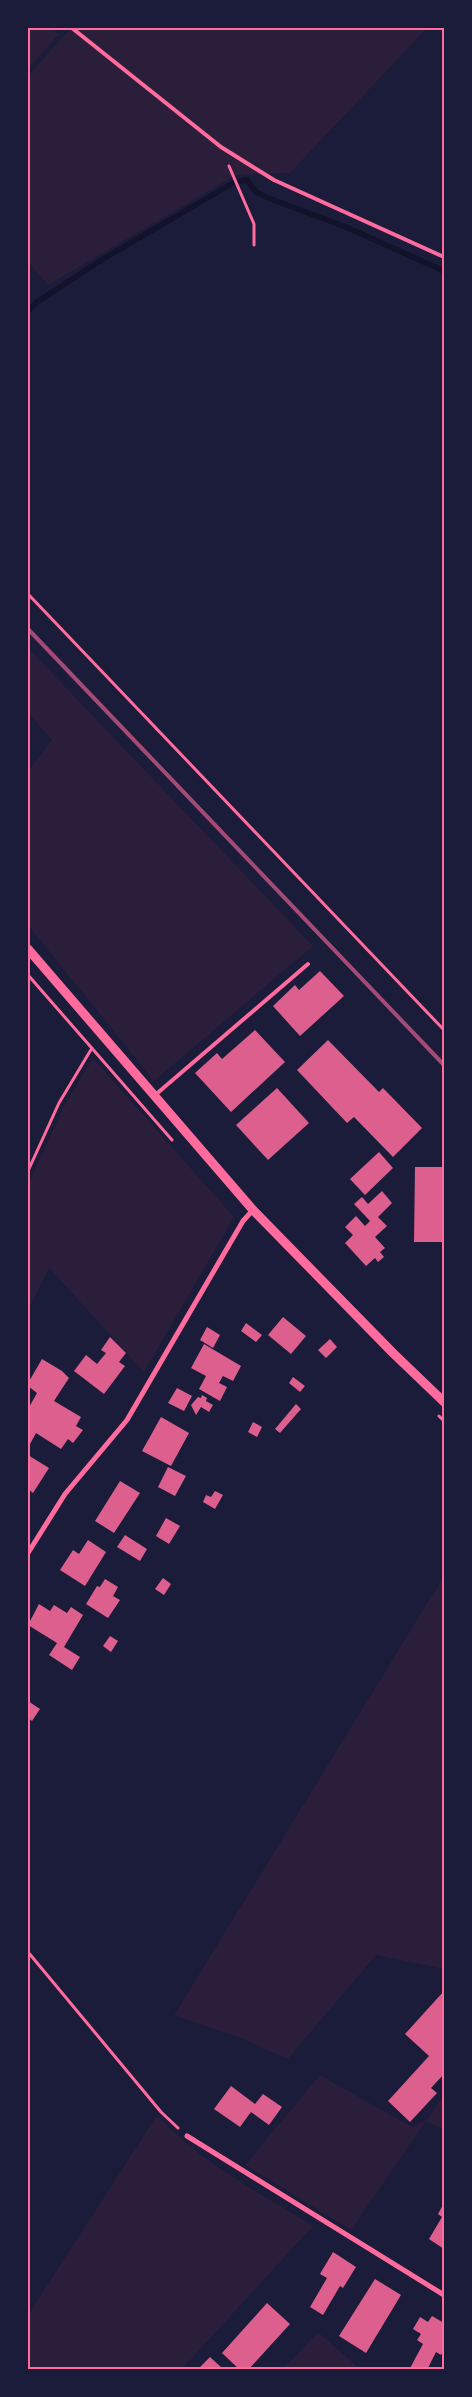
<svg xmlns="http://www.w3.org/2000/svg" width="472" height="2397" font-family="Cabin,sans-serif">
<rect width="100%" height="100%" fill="#1b1b3a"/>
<path fill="#2a1e3b" d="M28 28H51L59 34 28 69Z
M71 28H427L290 173 236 175 48 285 28 262V76Z
M28 648 313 946 154 1081 28 925V771L52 740 28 713Z
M93 1058 234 1217 144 1372 49 1268 28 1310V1185L65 1104Z
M444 1576V1969L376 1955 288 2059 243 2039 174 2015Z
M320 2075 412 2127 427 2120 444 2094V2130L426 2121 351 2230 245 2165Z
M157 2115C199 2162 260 2193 313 2226L182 2369H28V2315Z
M318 2332 360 2369H283Z"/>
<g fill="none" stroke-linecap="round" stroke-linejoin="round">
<path stroke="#12122b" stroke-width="5.5" d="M240 181 247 180 256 192 266 197 346 227 444 271
M28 311 37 302 103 259 233 183"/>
</g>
<path fill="#dd5f8e" d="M320 971 344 996 300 1036 273 1006 295 985 299 990Z
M255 1030 285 1062 231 1112 195 1073 217 1053 222 1059Z
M328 1040 379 1092 383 1088 422 1128 393 1157 354 1117 347 1123 297 1070Z
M277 1088 309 1123 268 1160 236 1125Z
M379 1152 393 1168 365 1195 350 1179Z
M415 1167H444V1242H414Z
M382 1191 392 1203 378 1217 387 1226 375 1237 385 1248 380 1252 384 1257 378 1262 375 1258 366 1266 345 1243 353 1235 345 1227 356 1216 365 1226 370 1221 354 1204 362 1197 368 1204Z
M283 1317 306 1336 291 1354 268 1335Z
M246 1323 262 1335 256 1342 241 1331Z
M207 1327 220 1335 213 1348 200 1340Z
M110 1337 126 1353 119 1362 125 1366 104 1394 74 1371 86 1355 97 1364 106 1353 101 1350Z
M330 1339 337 1347 326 1358 318 1350Z
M204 1344 241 1366 233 1381 223 1376 219 1383 227 1387 220 1401 199 1389 206 1376 191 1368Z
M42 1359 62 1371 69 1378 54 1401 81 1417 76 1426 83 1430 73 1443 68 1439 61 1449 36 1433 28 1448V1409L37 1393 28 1386V1383Z
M293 1377 305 1386 300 1392 289 1383Z
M177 1388 192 1396 184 1411 168 1403Z
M202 1395 207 1398 206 1401 213 1405 209 1412 201 1407 196 1415 191 1405 198 1397 201 1398Z
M296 1404 301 1409 280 1433 275 1429Z
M161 1417 189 1433 171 1466 142 1451Z
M253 1422 262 1427 257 1437 248 1432Z
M28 1455 49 1468 33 1493 28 1489Z
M168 1467 186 1476 175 1496 158 1487Z
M120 1481 140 1493 114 1533 95 1521Z
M215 1491 223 1495 215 1509 203 1502 206 1495 211 1497Z
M166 1518 180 1526 169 1544 156 1536Z
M125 1535 147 1549 140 1561 117 1547Z
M88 1540 106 1552 85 1586 60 1570 73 1550 79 1554Z
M163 1578 171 1584 164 1595 155 1589Z
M105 1579 118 1587 113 1596 120 1600 108 1618 86 1604 97 1586 100 1587Z
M39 1604 50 1611 54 1605 67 1613 71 1607 83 1615 64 1647 80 1657 72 1670 49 1655 57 1643 28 1625Z
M110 1636 118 1641 111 1652 103 1646Z
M28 1701 40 1709 32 1721 28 1718Z
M444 1991V2074L431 2088 437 2093 410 2122 388 2101 429 2056 405 2034Z
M231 2086 255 2104 263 2094 282 2107 269 2125 251 2112 240 2127 214 2109Z
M444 2203V2249L429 2239 442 2217 438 2214Z
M333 2252 356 2267 343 2288 340 2286 323 2315 310 2307 327 2278 320 2274Z
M375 2279 401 2295 366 2353 339 2336Z
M267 2303 290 2324 248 2370H240L222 2353Z
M432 2316 444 2323V2349L441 2355 436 2352 427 2370H409L423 2344 417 2340 421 2334 413 2329 420 2317 428 2322Z
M210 2357 222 2368 221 2370 199 2368Z"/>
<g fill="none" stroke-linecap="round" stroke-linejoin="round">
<path stroke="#ff6b9d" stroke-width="3" d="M229 166 254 224V245
M28 594 444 1030
M28 975 172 1140
M28 1171 59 1103 92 1048
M439 1416 444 1421
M28 1952 161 2112 178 2128"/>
<path stroke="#ff6b9d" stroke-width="4" d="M72 28 221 147 274 180 444 257
M154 1096 308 964"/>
<path stroke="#ff6b9d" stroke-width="5" d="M28 1553 65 1494 127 1420 243 1221 253 1210
M187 2136 444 2295"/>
<path stroke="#ff6b9d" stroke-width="9" d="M28 949 253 1210 393 1353 444 1402"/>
<path stroke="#a44b75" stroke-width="4" d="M28 629 444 1065"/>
</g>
<rect width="472" height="2397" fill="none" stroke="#1b1b3a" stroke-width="58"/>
<rect x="29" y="29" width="414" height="2339" fill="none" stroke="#ff6b9d" stroke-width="2"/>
</svg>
